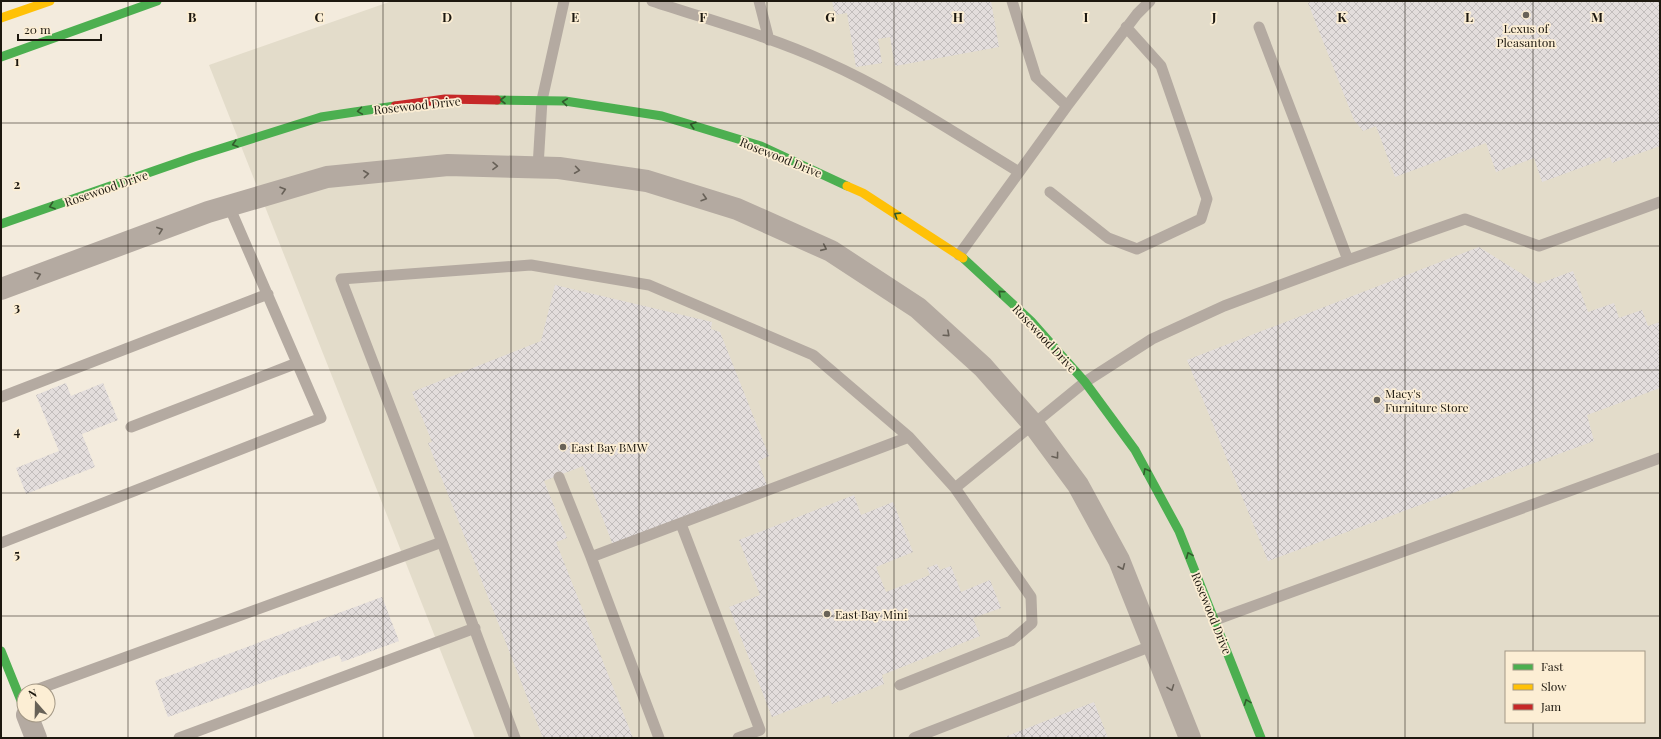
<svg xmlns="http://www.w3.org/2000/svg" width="1661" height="739" font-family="'Playfair Display',serif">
<defs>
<pattern id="building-cross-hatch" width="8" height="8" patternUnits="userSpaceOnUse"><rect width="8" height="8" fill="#e3dddc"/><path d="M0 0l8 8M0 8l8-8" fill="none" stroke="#c2bdbc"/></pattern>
</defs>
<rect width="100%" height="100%" fill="#f3ebdd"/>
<path fill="#e3dcca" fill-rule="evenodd" d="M392 1H1660V738H475L209 65ZM1506 652H1644V722H1506Z"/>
<path fill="url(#building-cross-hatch)" d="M832 1H991L999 47 895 66 890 37 878 39 882 63 856 67 847 13 835 15Z
M1313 1H1660V146L1612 163 1610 157 1542 182 1534 158 1496 172 1486 143 1395 177 1376 126 1363 131 1354 120 1308 3Z
M1479 247 1538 284 1573 271 1588 312 1614 303 1619 318 1642 310 1648 326 1660 322V388L1587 415 1594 441 1268 561 1187 360Z
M555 285 712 322 711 329 720 332 769 456 758 461 768 488 614 548 583 466 544 481 567 538 556 542 633 738H543L428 443 432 442 412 392 541 341Z
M66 383 71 396 103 383 118 420 82 434 95 467 26 494 16 468 59 451 36 395Z
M854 495 861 515 893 502 913 552 876 567 886 592 930 575 927 568 937 564 940 570 951 566 961 592 990 580 1001 608 973 618 980 636 882 675 884 684 832 704 829 695 772 717 729 607 760 595 739 540Z
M382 597 399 641 342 662 339 655 168 717 155 681Z
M1094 702 1108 738H1002Z"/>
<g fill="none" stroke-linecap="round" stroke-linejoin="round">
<path stroke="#b4aaa1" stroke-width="11" d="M652 1C709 20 769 36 824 61 892 91 955 133 1019 172
M759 1 769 40
M1012 1 1036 77 1067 106
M1259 27 1348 260
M538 167 542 100 564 1
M1050 192 1108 238 1137 249 1201 219 1207 199 1161 66 1126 27
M959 255 1067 106 1137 14 1150 1
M1 397 268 294
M131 427 297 363
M559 477 591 557 909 437
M955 488 1085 382 1152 339 1224 306 1348 260 1465 219 1539 246 1660 202
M681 524 760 730 738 738
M1 543 321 418 229 206
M591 557 659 738
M1215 620 1660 458
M33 691 442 542
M179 738 475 628
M515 738 442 542 341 279 531 265 649 285 813 355 909 437 955 488 1031 597 1032 623 1011 641 900 685
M914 738 1154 645"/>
<path stroke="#b4aaa1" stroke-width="22" d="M1 289 208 212 327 177 448 165 559 168 647 181 737 209 831 251 918 308 983 367 1033 424 1078 485 1119 560 1190 738
M27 715 36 738"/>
<path stroke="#4caf50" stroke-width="9" d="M1 57 157 1
M497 100 565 101 662 116 761 146 847 186
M1 224 194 157 321 117 395 106
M963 258 1031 321 1085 382 1135 450 1179 531 1261 738
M1 651 24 708"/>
<path stroke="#ffc107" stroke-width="9" d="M1 18 50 1
M847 186 863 193 963 258"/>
<path stroke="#c62828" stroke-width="9" d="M395 106 445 99 497 100"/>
</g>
<defs><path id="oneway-chevron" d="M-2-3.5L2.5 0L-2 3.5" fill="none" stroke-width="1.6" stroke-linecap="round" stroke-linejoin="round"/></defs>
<g stroke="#325c2c">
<use href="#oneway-chevron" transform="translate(503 100) rotate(-180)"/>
<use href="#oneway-chevron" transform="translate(565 102) rotate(-174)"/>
<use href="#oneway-chevron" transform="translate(360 111) rotate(172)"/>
<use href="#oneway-chevron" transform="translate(693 125) rotate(-163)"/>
<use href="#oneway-chevron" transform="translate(235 144) rotate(163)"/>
<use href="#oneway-chevron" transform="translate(52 206) rotate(161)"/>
<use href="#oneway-chevron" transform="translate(897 215) rotate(-147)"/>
<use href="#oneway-chevron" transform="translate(1001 293) rotate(-138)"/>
<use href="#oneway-chevron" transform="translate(1146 471) rotate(-119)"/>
<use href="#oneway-chevron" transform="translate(1189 555) rotate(-112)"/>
<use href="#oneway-chevron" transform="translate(1247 702) rotate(-111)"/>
</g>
<g stroke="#686158">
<use href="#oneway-chevron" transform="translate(495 166) rotate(1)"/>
<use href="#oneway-chevron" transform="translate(577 170) rotate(8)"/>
<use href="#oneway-chevron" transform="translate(366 174) rotate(-6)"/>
<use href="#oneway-chevron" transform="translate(283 190) rotate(-16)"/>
<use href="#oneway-chevron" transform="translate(704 198) rotate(17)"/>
<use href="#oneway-chevron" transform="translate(160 230) rotate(-20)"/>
<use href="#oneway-chevron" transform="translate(824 248) rotate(24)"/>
<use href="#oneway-chevron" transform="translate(38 275) rotate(-20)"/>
<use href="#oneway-chevron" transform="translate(947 334) rotate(42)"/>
<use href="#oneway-chevron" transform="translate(1056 456) rotate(53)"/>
<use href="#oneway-chevron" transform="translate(1122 567) rotate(67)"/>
<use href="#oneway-chevron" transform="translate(1171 688) rotate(69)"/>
</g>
<path fill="none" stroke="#1d180f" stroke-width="1" stroke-opacity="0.55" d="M128 1V738M256 1V738M383 1V738M511 1V738M639 1V738M767 1V738M894 1V738M1022 1V738M1150 1V738M1278 1V738M1405 1V738M1533 1V652M1 123H1660M1 246H1660M1 370H1660M1 493H1660M1 616H1660M1533 722V738"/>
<g fill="#686257" stroke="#fceed4" stroke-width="1.5">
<circle cx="1526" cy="15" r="4"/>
<circle cx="1377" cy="400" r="4"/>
<circle cx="563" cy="447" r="4"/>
<circle cx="827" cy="614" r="4"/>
</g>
<g text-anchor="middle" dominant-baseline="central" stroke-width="3.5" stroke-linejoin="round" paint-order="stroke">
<g font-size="12" fill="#1d180f" stroke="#fceed4" text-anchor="start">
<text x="1526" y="28" text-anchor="middle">Lexus of<tspan x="1526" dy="14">Pleasanton</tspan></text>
<text x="1385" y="393">Macy's<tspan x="1385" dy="14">Furniture Store</tspan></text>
<text x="571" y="447">East Bay BMW</text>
<text x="835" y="614">East Bay Mini</text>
</g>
<g font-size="12" fill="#1d180f" stroke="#fceed4">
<text transform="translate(417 105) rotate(-6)">Rosewood Drive</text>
<text transform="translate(781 157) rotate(22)">Rosewood Drive</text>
<text transform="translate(106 188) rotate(-19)">Rosewood Drive</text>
<text transform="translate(1045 338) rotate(47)">Rosewood Drive</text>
<text transform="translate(1212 613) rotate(68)">Rosewood Drive</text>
</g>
</g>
<g font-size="13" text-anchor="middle" font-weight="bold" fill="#1d180f" stroke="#fceed4" stroke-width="3.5" stroke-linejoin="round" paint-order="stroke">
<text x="192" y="22">B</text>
<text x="319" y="22">C</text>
<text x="447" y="22">D</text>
<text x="575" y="22">E</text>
<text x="703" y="22">F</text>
<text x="830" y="22">G</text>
<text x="958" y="22">H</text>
<text x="1086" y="22">I</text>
<text x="1214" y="22">J</text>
<text x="1342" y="22">K</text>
<text x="1469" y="22">L</text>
<text x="1597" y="22">M</text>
<text x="17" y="66">1</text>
<text x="17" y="189">2</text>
<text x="17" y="312">3</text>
<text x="17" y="436">4</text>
<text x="17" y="559">5</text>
</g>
<rect width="1661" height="739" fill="none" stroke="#1d180f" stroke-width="4"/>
<rect x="1505" y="651" width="140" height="72" fill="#fceed4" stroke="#a39885"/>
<rect x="1513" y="664" width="20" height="6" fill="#4caf50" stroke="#a39885"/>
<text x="1541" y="671" font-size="12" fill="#1d180f">Fast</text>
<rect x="1513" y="684" width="20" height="6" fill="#ffc107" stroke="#a39885"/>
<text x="1541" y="691" font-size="12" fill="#1d180f">Slow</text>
<rect x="1513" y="704" width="20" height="6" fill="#c62828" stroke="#a39885"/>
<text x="1541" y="711" font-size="12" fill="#1d180f">Jam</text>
<g transform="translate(36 703) rotate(340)"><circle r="19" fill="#fceed4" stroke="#a39885"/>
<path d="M0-3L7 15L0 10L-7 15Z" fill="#686257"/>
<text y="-6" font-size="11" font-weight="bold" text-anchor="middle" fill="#1d180f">N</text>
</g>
<path d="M18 34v6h83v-6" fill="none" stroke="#1d180f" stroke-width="2"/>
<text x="24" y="34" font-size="12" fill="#1d180f" stroke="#fceed4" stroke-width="3" paint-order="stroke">20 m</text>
</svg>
